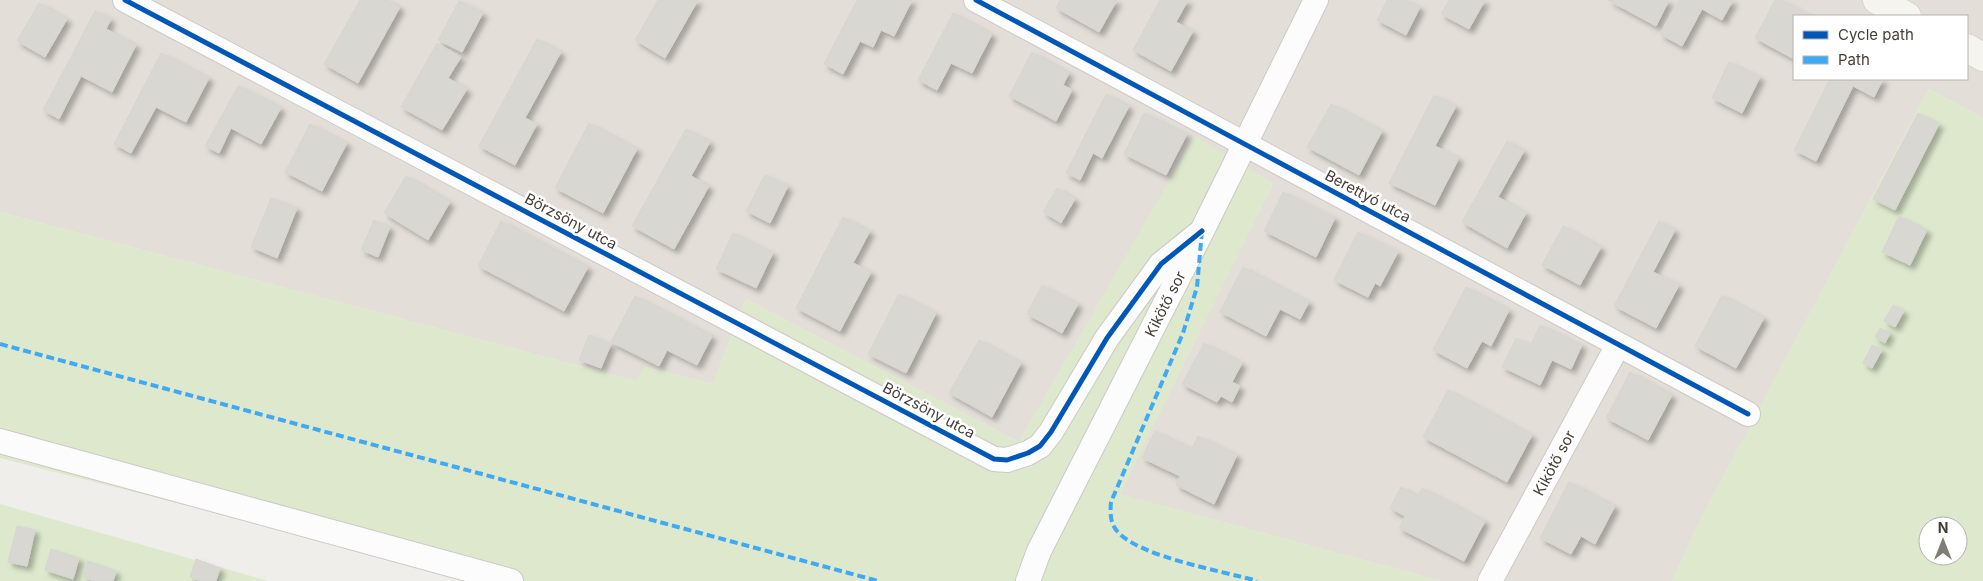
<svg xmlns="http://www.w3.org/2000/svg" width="1983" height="581" font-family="Inter,sans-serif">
<defs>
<filter id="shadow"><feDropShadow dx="4.5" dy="4.5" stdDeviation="2.5" flood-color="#0004"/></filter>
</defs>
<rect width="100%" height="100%" fill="#efeeea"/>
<path fill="#e3dfd8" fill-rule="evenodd" d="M0 0H1983V118L1929 89 1703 515 1672 581H1441L1119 494 1273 184 1195 137 1019 442 746 299 713 384 645 367 636 381 0 212ZM1794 16H1967V79H1794Z"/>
<path fill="#dde8cc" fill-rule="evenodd" d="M1929 89 1983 118V581H1672L1703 515ZM1928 526H1958V556H1928Z
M1195 136 1273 184 1120 494 1441 581H485L0 458V212L636 381 644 367 713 384 746 299 1019 442Z
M0 504 268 581H0Z"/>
<path fill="#d9d7d2" stroke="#d7d5d0" filter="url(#shadow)" d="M360 0H388L400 7 358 83 324 64Z
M658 0H698L665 58 635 40Z
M857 0H912L894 36 881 30 873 47 860 41 843 74 824 64Z
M1060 0H1117L1099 32 1056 8Z
M1160 0H1188L1176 22 1193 31 1171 71 1133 50Z
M1387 0H1406L1420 7 1406 35 1377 20Z
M1449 0H1485L1469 29 1441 14Z
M1608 0H1669L1656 26Z
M1679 0H1733L1722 20 1702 9 1682 46 1660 34Z
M1775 0H1780L1812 16H1794V59L1755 38Z
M459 1 483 13 462 52 438 40Z
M39 3 67 19 45 57 17 41Z
M95 11 111 19 106 29 136 45 112 92 81 76 59 119 43 110Z
M953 13 992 34 972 73 951 63 937 90 918 80Z
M537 39 561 52 525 118 537 124 515 165 479 146Z
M437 43 461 57 448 78 467 89 442 130 401 107Z
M1032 52 1069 73 1063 85 1072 90 1056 121 1009 96Z
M161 53 209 78 186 122 156 107 131 153 114 144Z
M1729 62 1760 77 1742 113 1712 98Z
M1830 79H1883L1874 97 1853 86 1816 161 1794 150Z
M238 86 281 108 261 144 231 128 219 153 205 146Z
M1106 94 1129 106 1102 158 1093 153 1080 180 1066 173Z
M1434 95 1456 106 1435 146 1459 158 1435 205 1389 183Z
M1331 104 1382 131 1359 175 1307 147Z
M1144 113 1187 134 1166 175 1124 154Z
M1918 113 1939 124 1895 210 1873 199Z
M589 123 637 149 603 213 555 188Z
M310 124 347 143 322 191 285 172Z
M686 129 710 142 691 176 709 186 674 249 632 226Z
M1507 141 1524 151 1498 197 1526 213 1507 248 1462 222Z
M765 175 788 186 770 223 746 211Z
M406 176 450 202 428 240 384 213Z
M1057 188 1075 199 1061 223 1043 212Z
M1283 192 1335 218 1316 257 1264 231Z
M271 198 297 208 277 258 251 247Z
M1899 216 1927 230 1910 265 1882 252Z
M843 217 870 231 853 263 871 272 840 331 796 308Z
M374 220 390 227 378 257 361 250Z
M501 221 588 267 564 311 478 266Z
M1659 221 1675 230 1653 272 1679 285 1656 328 1614 306Z
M1563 226 1601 247 1580 285 1542 265Z
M1358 232 1398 252 1380 286 1375 283 1368 297 1334 280Z
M733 233 773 253 756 288 716 269Z
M1243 267 1309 302 1300 319 1280 309 1266 336 1220 312Z
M1042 285 1078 304 1062 333 1027 314Z
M1466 287 1509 310 1491 346 1482 341 1467 368 1433 350Z
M899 294 936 313 906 373 868 354Z
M1722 295 1764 318 1736 368 1695 346Z
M635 296 712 336 697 365 667 350 659 366 611 342Z
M1893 305 1904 311 1895 327 1884 321Z
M1540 325 1582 345 1571 369 1552 360 1540 385 1502 367 1516 338 1531 345Z
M1880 328 1890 333 1885 343 1875 337Z
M589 335 611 344 601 368 579 360Z
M979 340 1021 363 992 417 949 393Z
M1204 343 1242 363 1232 382 1240 386 1232 402 1221 396 1217 402 1182 384Z
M1872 345 1882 350 1872 368 1863 363Z
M1630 372 1672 395 1648 440 1606 418Z
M1448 390 1532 435 1507 482 1423 437Z
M1155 431 1192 449 1198 436 1237 455 1214 504 1176 485 1180 476 1142 458Z
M1569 482 1615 506 1595 544 1581 536 1571 554 1540 538Z
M1401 487 1418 496 1422 488 1485 521 1464 561 1399 528 1405 516 1390 508Z
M17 526 35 530 27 566 8 562Z
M51 549 79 558 73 579 45 570Z
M196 559 220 568 216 581H201L190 577Z
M88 561 116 571 113 581H94L83 577Z"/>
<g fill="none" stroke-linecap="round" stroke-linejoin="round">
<g stroke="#cccac6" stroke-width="26">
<path id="minor" d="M125 0 994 459 1007 460 1028 453 1040 446 1051 432 1107 338 1161 264 1202 231
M976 0 1748 414
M0 441 511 581
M1028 581 1039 551 1202 231 1316 0
M1490 581 1618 345"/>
</g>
<g stroke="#cecbc1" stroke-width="29">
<path id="secondary" d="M1877 0 1907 16
M1967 48 1983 57"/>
</g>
<use href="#minor" stroke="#fdfcfc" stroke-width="24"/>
<use href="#secondary" stroke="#f5f4ef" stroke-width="28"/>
<path stroke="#3fa9f5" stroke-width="4" stroke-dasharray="8 4" stroke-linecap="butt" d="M1202 231 1197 287 1183 333 1111 502C1110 512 1110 523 1117 531 1139 557 1223 571 1257 581
M0 344 878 581"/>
<g stroke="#fff" stroke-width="8">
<path id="cycleway" d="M125 0 994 459 1007 460 1028 453 1040 446 1051 432 1107 338 1161 264 1202 231
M976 0 1748 414"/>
</g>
<use href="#cycleway" stroke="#0057b8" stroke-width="5"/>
</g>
<g text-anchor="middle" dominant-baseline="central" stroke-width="5" stroke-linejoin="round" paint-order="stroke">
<g font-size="15" fill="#453f37" stroke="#fff">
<text transform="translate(1368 196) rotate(28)">Berettyó utca</text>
<text transform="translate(571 221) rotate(28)">Börzsöny utca</text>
<text transform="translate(1165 304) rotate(-63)">Kikötő sor</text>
<text transform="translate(929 410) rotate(28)">Börzsöny utca</text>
<text transform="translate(1554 463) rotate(-62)">Kikötő sor</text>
</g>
</g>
<rect x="1793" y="15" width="175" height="65" fill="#ffffff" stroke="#b5b2af"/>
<rect x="1803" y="31" width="25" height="8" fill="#0057b8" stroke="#b5b2af"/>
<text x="1838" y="40" font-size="15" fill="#453f37">Cycle path</text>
<rect x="1803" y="56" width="25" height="8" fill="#3fa9f5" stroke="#b5b2af"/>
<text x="1838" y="65" font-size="15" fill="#453f37">Path</text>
<g transform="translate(1943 541)"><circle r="24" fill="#ffffff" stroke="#b5b2af"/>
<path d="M0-4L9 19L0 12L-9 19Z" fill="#807c76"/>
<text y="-8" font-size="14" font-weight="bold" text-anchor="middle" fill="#453f37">N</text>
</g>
</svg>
